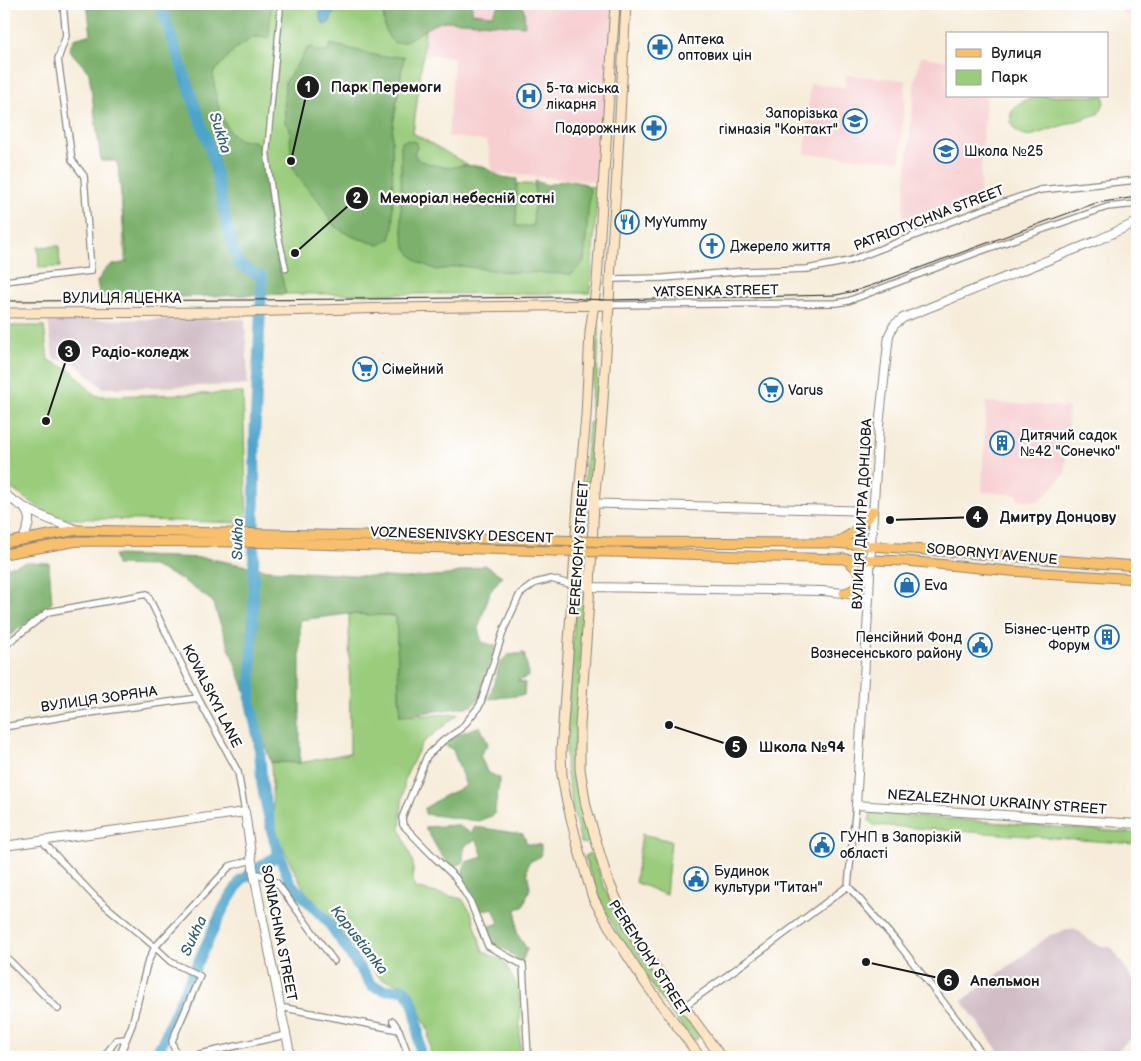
<svg xmlns="http://www.w3.org/2000/svg" width="1141" height="1061" font-family="'Balsamiq Sans',sans-serif">
<rect width="100%" height="100%" fill="#fff"/>
<filter id="ink" filterUnits="userSpaceOnUse"><feTurbulence type="fractalNoise" baseFrequency=".02" numOctaves="2"/><feDisplacementMap in="SourceGraphic" scale="10" xChannelSelector="R" yChannelSelector="G"/><feConvolveMatrix kernelMatrix="1 2 1 2 8 2 1 2 1" color-interpolation-filters="sRGB"/></filter>
<filter id="wash" filterUnits="userSpaceOnUse"><feTurbulence type="fractalNoise" baseFrequency=".0096" numOctaves="4" result="noise"/><feDisplacementMap in="SourceGraphic" scale="20" xChannelSelector="R" yChannelSelector="G"/><feGaussianBlur stdDeviation="1.12" result="paint"/><feColorMatrix in="noise" values="0 0 0 0 0 0 0 0 0 0 0 0 0 0 0 0 0 1.4 0 .05"/><feComposite in="paint" operator="in"/></filter>
<g filter="url(#wash)">
<rect width="100%" height="100%" fill="#f6ecd9"/>
<path fill="#f7cfd1" d="M427 4H615L602 182 493 173 487 141 448 136 454 57 423 55Z
M1118 4H1137V15L1123 14Z
M921 56 947 61V96H986L979 204 901 231 915 79Z
M846 75 906 80 900 161 805 154 810 84 845 87Z
M986 402 1069 407 1065 474 1040 501 1018 500V495L982 492Z"/>
<path fill="#d2bdc6" d="M245 319 248 385 103 388 74 363 53 358 48 320Z
M1074 928 1095 944 1112 948 1137 986V1032L1112 1056 1113 1057H1003L962 1001 1050 935Z"/>
<path fill="#9acc7c" stroke="#5b744c" d="M94 4H427L423 55 413 133 499 183 598 187 590 293 413 294H127L118 140Z
M1041 96H1104C1105 104 1102 108 1098 114L1030 136C1026 135 1022 135 1018 132 1008 126 1008 111 1018 104 1024 100 1034 98 1041 96Z
M59 246 60 267 39 268 38 247Z
M596 324 599 326 597 378 601 392 599 411 596 412 592 410 591 407 594 325Z
M4 326H44L48 360 72 371 96 396 243 393 247 523 106 519H57L4 484Z
M592 421H596L598 424 591 499 586 500 584 499 583 494 589 423Z
M576 594 585 595 575 742 577 774 581 805 590 841 586 844 581 843 572 806 566 768V737Z
M349 614 396 616 400 716 459 714 422 743 405 778 402 803 400 828 413 863V882L415 888 462 899 471 912 483 951 504 962 518 988 520 1007V1057H431L428 1029 406 985 381 979 305 891 274 831 271 762 300 763 350 753Z
M871 813 1137 833V844L874 825 871 823 869 820Z
M642 834 671 841 666 895 635 882Z
M590 853 593 856C601 878 609 900 620 920 641 961 671 999 699 1035L698 1038 695 1040H692L666 1006 619 937 603 906 593 883 585 858 586 855Z"/>
<path fill="#7bb06c" stroke="#4c6644" d="M87 4H271L269 37H254L235 49 213 73C215 93 220 131 241 140 245 141 249 140 253 141 255 142 258 144 260 145L273 244 286 294 102 299 100 296 97 282C109 263 107 266 128 262L118 166 116 161H101L89 73C83 64 75 58 69 49L74 39 91 34Z
M380 4H472V13L492 15C501 0 505 4 521 4L524 10 525 26 445 21 433 25 404 42 394 43C383 34 384 19 383 6Z
M331 44 382 57 404 56 392 132 393 228 390 239 379 245 351 236 334 226 319 201 307 188 296 174 291 162 290 129 285 123 284 98 285 82 308 48 313 47 317 51 327 52Z
M406 140 415 142 417 147 414 153 418 160 433 165 451 168 462 165 482 166 501 177 517 179 516 226H533L535 181 547 185 566 180 586 184 590 190 584 261 572 274 507 272 461 266 437 270 420 263 412 256 405 246 401 221V143Z
M114 555 206 558 268 570 404 578 448 575 485 565 502 576 490 592 478 629 482 642 496 646 478 699 472 706 400 716 396 616 349 614 300 620V763L271 762 212 601 181 579 153 566 116 565Z
M27 562 49 563 52 603 4 640V568Z
M524 653 529 676 518 681 525 683 524 695 489 699 500 663 508 655Z
M480 726 488 744 480 755 487 772 500 778 494 815 478 821 425 814V808L444 796 466 786 453 750 444 744 451 737Z
M457 825 471 833 475 827 523 834 527 844 541 845V856L528 863 527 871 530 888 523 907 516 909 517 934 527 949 521 964 508 951 492 943 485 928 499 923 493 908 478 912C468 894 457 882 466 862L483 857 477 840C462 844 464 849 463 863L452 867 441 855 425 827Z"/>
<path fill="#4ea4cb" stroke="#356074" d="M320 4H338L329 23 324 25 320 18Z"/>
<g fill="none" stroke-linecap="round" stroke-linejoin="round">
<path stroke="#4ea4cb" stroke-width="11" d="M279 854 290 883 328 922 372 986 385 990 404 989C419 1003 418 1038 420 1057
M154 1057 163 1041 185 990 224 907 241 880 279 854 272 832 262 785 259 742 250 700 253 633 255 429 262 277 238 264 227 226 213 158 160 4"/>
</g>
</g>
<g filter="url(#ink)">
<g fill="none" stroke-linecap="round" stroke-linejoin="round">
<g stroke="#89847a" stroke-width="7">
<path id="pedestrian" d="M281 4 267 153 276 223 286 269"/>
</g>
<g stroke="#89847a" stroke-width="8">
<path id="minor" d="M610 279 664 278 745 271 807 269 849 261 981 210 1040 190 1137 180
M4 281 91 271 84 176 72 160 58 59 66 36 63 4
M609 305 837 303 848 301 978 252 1107 207 1137 204
M4 646 48 612 147 594 198 698 238 772 245 812
M4 727 68 716 198 698
M42 841 95 897 155 947 230 866 252 860
M254 874C262 873 270 879 277 883L334 961
M848 886 897 942 958 1021 984 1057
M4 955 58 1009
M683 1007 768 946 848 886 856 805
M281 1011 285 1008 399 1030
M393 1021 399 1030 409 1057
M104 1057 116 1040 126 1039
M119 1057 132 1025 147 964 155 947 171 962 200 976 172 1041C175 1060 184 1056 200 1054L286 1035
M528 1057 523 965 488 946 470 901 455 877 433 856 403 825 402 818 427 756 444 740 461 729 480 705 504 629 520 594 535 583 551 579 573 585"/>
</g>
<g stroke="#89847a" stroke-width="10">
<path id="tertiary" d="M1137 222 1096 241 903 318 894 325 889 335 879 426 871 545 869 598 856 805 1137 824
M4 494C26 511 52 521 78 530
M578 503 873 511
M23 539C28 527 33 519 24 508
M573 585 590 587 823 591 844 593 869 598
M4 846 245 812 254 874 281 1011 291 1057"/>
</g>
<g stroke="#89847a" stroke-width="11">
<path id="secondary" d="M615 4 597 281 590 332 586 416 578 503 573 585 564 709 561 752 562 775 566 798 579 851 593 898 614 935 646 984 700 1057
M626 4 617 172 610 279 609 305 602 416 594 504 590 587 580 725V769L586 806 606 875 618 903 637 942 721 1057
M4 313 241 312 394 308 609 305"/>
</g>
<g stroke="#89847a" stroke-width="11">
<path id="primary" d="M612 542 833 543 1137 566
M836 542C854 535 861 525 873 511
M4 543 78 530 553 540
M613 552 906 561 1010 571 1137 579
M4 554 78 541 239 542 554 551
M844 593C853 591 857 588 862 580 859 569 853 565 844 558"/>
</g>
<use href="#pedestrian" stroke="#fff" stroke-width="4.5"/>
<use href="#minor" stroke="#fff" stroke-width="5.5"/>
<use href="#tertiary" stroke="#fff" stroke-width="8"/>
<use href="#secondary" stroke="#fce5c4" stroke-width="9"/>
<use href="#primary" stroke="#f8bf6c" stroke-width="9"/>
<path stroke="#1c1c1c" stroke-width="1" d="M4 301 248 300 566 297 582 299 609 300 836 295 855 291 873 285 1096 203 1137 197"/>
<g stroke="#89847a" stroke-width="11" stroke-linecap="butt">
<path id="primary-bridge" d="M553 540 612 542
M554 551 613 552"/>
</g>
<use href="#primary-bridge" stroke="#f8bf6c" stroke-width="9"/>
</g>
</g>
<defs>
<g id="pharmacy-ring" transform="scale(1.25)"><circle r="9.5" fill="#fff" stroke="#1f6fb2" stroke-width="1.5"/><path d="M-2-6h4v4h4v4h-4v4h-4v-4h-4v-4h4Z" fill="#1f6fb2"/></g>
<g id="hospital-ring" transform="scale(1.25)"><circle r="9.5" fill="#fff" stroke="#1f6fb2" stroke-width="1.5"/><path d="M-5-5h3v3.5h4V-5h3V5h-3V1.5h-4V5h-3Z" fill="#1f6fb2"/></g>
<g id="school-ring" transform="scale(1.25)"><circle r="9.5" fill="#fff" stroke="#1f6fb2" stroke-width="1.5"/><path d="M0-5L7-2L0 1L-7-2ZM-4 1L0 2.5L4 1V4Q0 6-4 4Z" fill="#1f6fb2"/></g>
<g id="restaurant-ring" transform="scale(1.25)"><circle r="9.5" fill="#fff" stroke="#1f6fb2" stroke-width="1.5"/><path d="M-5-6h1v4h1v-4h1v4h1v-4h1v5L-1.5 .5V6h-2V.5L-5-1ZM5-6V6H3V1.5H1.5Q1.5-4 5-6Z" fill="#1f6fb2"/></g>
<g id="church-ring" transform="scale(1.25)"><circle r="9.5" fill="#fff" stroke="#1f6fb2" stroke-width="1.5"/><path d="M-1.2-6h2.4v3.5h3.3v2.4h-3.3V6h-2.4V-.1h-3.3v-2.4h3.3Z" fill="#1f6fb2"/></g>
<g id="supermarket-ring" transform="scale(1.25)"><circle r="9.5" fill="#fff" stroke="#1f6fb2" stroke-width="1.5"/><path d="M-6-5.5h2.5l.6 2H6L4.5 2H-2.5L-4.4-4H-6ZM-1.5 3.2a1.3 1.3 0 1 0 .1 0ZM3 3.2a1.3 1.3 0 1 0 .1 0Z" fill="#1f6fb2"/></g>
<g id="building-ring" transform="scale(1.25)"><circle r="9.5" fill="#fff" stroke="#1f6fb2" stroke-width="1.5"/><path d="M-4-6H4V6H1V3H-1V6H-4ZM-2.5-4.3h1.7v1.8h-1.7ZM.8-4.3h1.7v1.8H.8ZM-2.5-1h1.7V.8h-1.7ZM.8-1h1.7V.8H.8Z" fill="#1f6fb2"/></g>
<g id="shop-ring" transform="scale(1.25)"><circle r="9.5" fill="#fff" stroke="#1f6fb2" stroke-width="1.5"/><path d="M-5-2.5h2.3a2.7 3.5 0 0 1 5.4 0H5L5.5 6h-11ZM-1.5-2.5h3a1.5 2.3 0 0 0-3 0Z" fill="#1f6fb2"/></g>
<g id="civic-ring" transform="scale(1.25)"><circle r="9.5" fill="#fff" stroke="#1f6fb2" stroke-width="1.5"/><path d="M-.6-6.5H3V-4.5H.6V-3L4-1V1h2V6H-6V1h2V-1L-.6-3ZM-1.2 2.5V6h2.4V2.5Z" fill="#1f6fb2"/></g>
</defs>
<g fill-rule="evenodd">
<use href="#pharmacy-ring" x="660" y="47"/>
<use href="#hospital-ring" x="529" y="96"/>
<use href="#school-ring" x="855" y="121"/>
<use href="#pharmacy-ring" x="654" y="128"/>
<use href="#school-ring" x="946" y="151"/>
<use href="#restaurant-ring" x="627" y="222"/>
<use href="#church-ring" x="712" y="246"/>
<use href="#supermarket-ring" x="365" y="369"/>
<use href="#supermarket-ring" x="771" y="390"/>
<use href="#building-ring" x="1002" y="443"/>
<use href="#shop-ring" x="907" y="585"/>
<use href="#building-ring" x="1107" y="637"/>
<use href="#civic-ring" x="980" y="645"/>
<use href="#civic-ring" x="822" y="845"/>
<use href="#civic-ring" x="696" y="879"/>
</g>
<g text-anchor="middle" dominant-baseline="central" stroke-width="4.5" stroke-linejoin="round" paint-order="stroke">
<g font-size="14" fill="#1c1c1c" stroke="#fff" text-anchor="start">
<text x="678" y="39">Аптека<tspan x="678" dy="16">оптових цін</tspan></text>
<text x="546" y="88">5-та міська<tspan x="546" dy="16">лікарня</tspan></text>
<text x="838" y="113" text-anchor="end">Запорізька<tspan x="838" dy="16">гімназія "Контакт"</tspan></text>
<text x="636" y="128" text-anchor="end">Подорожник</text>
<text x="964" y="151">Школа №25</text>
<text x="644" y="222">MyYummy</text>
<text x="730" y="246">Джерело життя</text>
<text x="382" y="369">Сімейний</text>
<text x="788" y="390">Varus</text>
<text x="1020" y="435">Дитячий садок<tspan x="1020" dy="16">№42 "Сонечко"</tspan></text>
<text x="924" y="585">Eva</text>
<text x="1090" y="629" text-anchor="end">Бізнес-центр<tspan x="1090" dy="16">Форум</tspan></text>
<text x="962" y="637" text-anchor="end">Пенсійний Фонд<tspan x="962" dy="16">Вознесенського району</tspan></text>
<text x="840" y="837">ГУНП в Запорізкій<tspan x="840" dy="16">області</tspan></text>
<text x="714" y="871">Будинок<tspan x="714" dy="16">культури "Титан"</tspan></text>
</g>
<g font-size="14" fill="#1c1c1c" stroke="#fff">
<text transform="translate(929 218) rotate(-21)">PATRIOTYCHNA STREET</text>
<text transform="translate(716 291) rotate(-1)">YATSENKA STREET</text>
<text x="122" y="298">ВУЛИЦЯ ЯЦЕНКА</text>
<text transform="translate(862 514) rotate(-87)">ВУЛИЦЯ ДМИТРА ДОНЦОВА</text>
<text transform="translate(462 535) rotate(2)">VOZNESENIVSKY DESCENT</text>
<text transform="translate(579 548) rotate(-86)">PEREMOHY STREET</text>
<text transform="translate(992 554) rotate(5)">SOBORNYI AVENUE</text>
<text transform="translate(212 696) rotate(63)">KOVALSKYI LANE</text>
<text transform="translate(99 699) rotate(-8)">ВУЛИЦЯ ЗОРЯНА</text>
<text transform="translate(997 802) rotate(4)">NEZALEZHNOI UKRAINY STREET</text>
<text transform="translate(279 933) rotate(79)">SONIACHNA STREET</text>
<text transform="translate(649 958) rotate(57)">PEREMOHY STREET</text>
</g>
<g font-size="15" font-style="italic" fill="#356074" stroke="#fff">
<text transform="translate(220 133) rotate(72)">Sukha</text>
<text transform="translate(238 539) rotate(-89)">Sukha</text>
<text transform="translate(194 936) rotate(-65)">Sukha</text>
<text transform="translate(359 940) rotate(52)">Kapustianka</text>
</g>
</g>
<path fill="none" stroke="#1c1c1c" stroke-width="2" d="M291 161L308 87M295 253L357 198M46 421L69 351M890 520L977 517M669 725L736 747M866 962L948 980"/>
<g fill="#1c1c1c" stroke="#fff" stroke-width="2">
<circle cx="291" cy="161" r="5"/>
<circle cx="295" cy="253" r="5"/>
<circle cx="46" cy="421" r="5"/>
<circle cx="890" cy="520" r="5"/>
<circle cx="669" cy="725" r="5"/>
<circle cx="866" cy="962" r="5"/>
<circle cx="308" cy="87" r="12"/>
<circle cx="357" cy="198" r="12"/>
<circle cx="69" cy="351" r="12"/>
<circle cx="977" cy="517" r="12"/>
<circle cx="736" cy="747" r="12"/>
<circle cx="948" cy="980" r="12"/>
</g>
<g font-size="15" text-anchor="middle" font-weight="bold" fill="#fff">
<text x="308" y="92">1</text>
<text x="357" y="203">2</text>
<text x="69" y="357">3</text>
<text x="977" y="522">4</text>
<text x="736" y="752">5</text>
<text x="948" y="986">6</text>
</g>
<g font-size="15" text-anchor="middle" font-weight="bold" fill="#1c1c1c" stroke="#fff" stroke-width="4.5" stroke-linejoin="round" paint-order="stroke">
<text x="386" y="92">Парк Перемоги</text>
<text x="467" y="203">Меморіал небесній сотні</text>
<text x="140" y="357">Радіо-коледж</text>
<text x="1058" y="522">Дмитру Донцову</text>
<text x="802" y="752">Школа №94</text>
<text x="1005" y="986">Апельмон</text>
</g>
<rect width="1141" height="1061" fill="none" stroke="#fff" stroke-width="20"/>
<rect x="946" y="32" width="162" height="65" fill="#ffffff" stroke="#a4a4a4"/>
<rect x="956" y="49" width="25" height="8" fill="#f8bf6c" stroke="#a4a4a4"/>
<text x="991" y="58" font-size="15" fill="#1c1c1c">Вулиця</text>
<rect x="956" y="70" width="25" height="15" fill="#9acc7c" stroke="#a4a4a4"/>
<text x="991" y="82" font-size="15" fill="#1c1c1c">Парк</text>
</svg>
